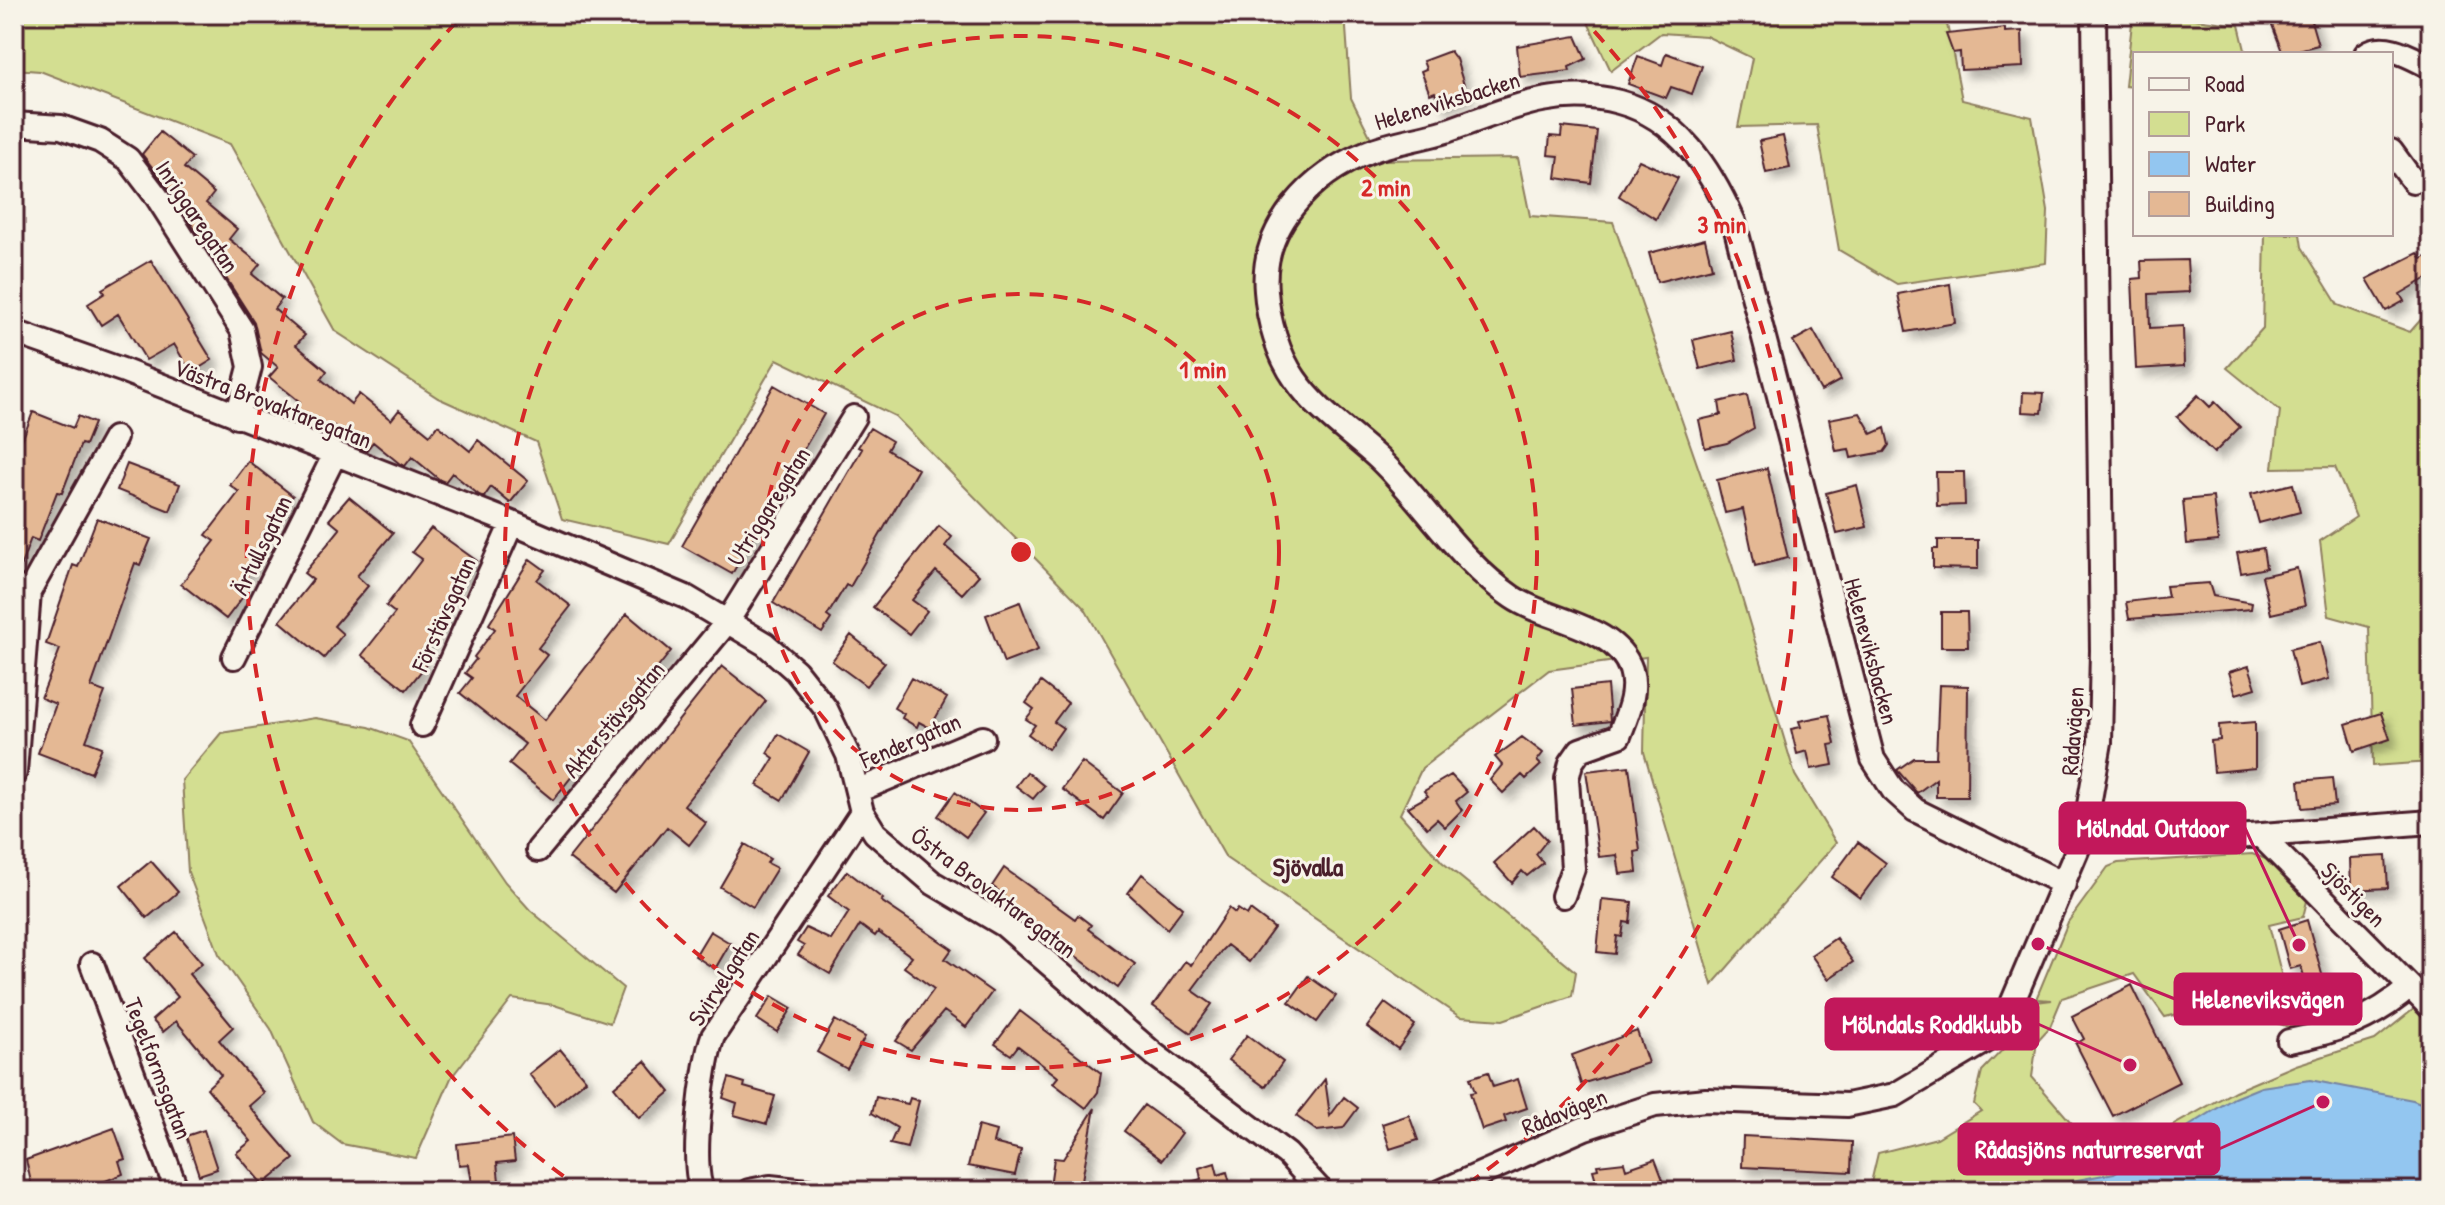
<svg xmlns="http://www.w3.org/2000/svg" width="2445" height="1205" font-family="'Patrick Hand',sans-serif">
<defs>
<filter id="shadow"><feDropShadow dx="7" dy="7" stdDeviation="4" flood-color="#0004"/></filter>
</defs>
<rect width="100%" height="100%" fill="#f7f3e8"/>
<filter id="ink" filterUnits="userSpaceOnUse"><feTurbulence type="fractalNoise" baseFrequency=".0125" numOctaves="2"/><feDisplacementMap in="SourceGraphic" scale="16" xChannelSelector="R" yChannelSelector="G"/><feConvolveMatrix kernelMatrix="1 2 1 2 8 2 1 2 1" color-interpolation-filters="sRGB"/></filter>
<g filter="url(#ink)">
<path fill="#d3de91" stroke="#8e7e5e" stroke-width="2" d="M14 14H1345L1351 98 1382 160 1518 158 1530 216 1613 222 1732 565 1795 775 1836 843 1712 985 1644 752 1646 657 1549 670 1422 768 1400 814 1442 862 1576 972 1572 996 1503 1020 1460 1017 1226 858 1085 609 895 416 777 359 669 544 562 519 536 442 438 398 335 331 230 144 40 71 14 69Z
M1584 14H1945L1962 100 2032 117 2048 211 2046 263 1897 284 1839 250 1817 125 1738 127 1752 58 1706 36 1661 33 1611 71Z
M2133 14H2159L2239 25 2246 54H2135V87L2125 86Z
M2265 234H2300L2302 247 2338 305 2410 332 2431 308V762L2373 766 2369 627 2329 616 2320 541 2356 517 2335 467 2273 468 2280 411 2227 368 2263 328Z
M315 718 369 727 408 741 505 882 530 910 623 988 610 1023 554 1005 512 999 451 1078 416 1158 342 1144 313 1122 271 1029 219 954 188 872 182 780 221 733Z
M2252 854 2266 859 2308 897 2303 917 2269 925 2295 1029 2277 1023 2241 999 2165 1017 2134 974 2062 998 2050 1027 2037 1041 2032 1077 2075 1127 2057 1138 2068 1150 2154 1136 2235 1091 2296 1065 2375 1040 2415 1008 2431 1024V1191H1869L1878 1153 1937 1138 1981 1111 1974 1104 1982 1071 2012 1040 2036 1002 2052 1000 2036 999 2068 922 2108 867 2118 863Z"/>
<path fill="#93c6f0" stroke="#7683a1" stroke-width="2" d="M2310 1080 2413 1100 2431 1107V1191H2046L2067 1182 2114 1173 2234 1098 2261 1087Z"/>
<path fill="#e4b894" stroke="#4a1f2b" stroke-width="2" filter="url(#shadow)" d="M2268 14H2309L2318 45 2283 54Z
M2005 28V32L2022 31 2023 67 1961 70 1960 52 1953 53 1946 34Z
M1576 36 1586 59 1569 67 1570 71 1520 77 1517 46Z
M1450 51 1456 59 1467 95 1440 106 1435 92 1430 94 1421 71 1426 69 1423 61Z
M1666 53 1702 66 1692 94 1671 87 1666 98 1628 84 1638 56 1662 65Z
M1562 127 1597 131 1591 183 1556 178 1559 156 1548 155 1550 136 1561 137Z
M160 132 192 158 184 168 214 193 206 203 237 229 229 239 260 264 252 274 282 299 274 309 305 335 296 345 327 371 321 379 351 404 359 394 391 420 399 410 430 435 438 425 470 451 478 440 528 481 510 503 491 487 484 497 479 495 452 473 445 482 440 480 412 457 405 466 400 464 373 442 366 451 362 449 334 426 326 435 294 409 300 402 269 377 278 367 261 353 254 322 169 189 142 154Z
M1783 136 1790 168 1766 173 1759 141Z
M1639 160 1678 178 1656 219 1619 196Z
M1705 239 1712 268 1657 282 1649 253Z
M2418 253 2422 259 2431 254V276L2400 294 2404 301 2386 311 2367 279Z
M151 260 212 360 191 373 174 344 146 360 118 314 101 325 88 304 105 293 102 289Z
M2187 260 2189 292 2149 294 2150 328 2183 326 2184 366 2136 369 2132 279 2142 278 2141 261Z
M1950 284 1955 323 1906 332 1898 294Z
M1813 330 1841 380 1821 391 1793 341Z
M1731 331 1737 360 1700 369 1693 340Z
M774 385 824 414 732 574 682 546Z
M2023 392 2044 393 2042 413 2022 412Z
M1747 395 1754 428 1727 443 1705 448 1699 420 1721 415 1719 402Z
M2198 395 2210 407 2215 402 2240 427 2214 453 2177 417Z
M33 412 73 428 78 416 94 423 85 445 81 444 62 493 57 492 38 541 31 538 18 573 14 572V461Z
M1860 413 1872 434 1885 428 1889 445 1884 452 1851 458 1849 449 1836 451 1829 419Z
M870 428 892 441 887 450 918 469 850 587 846 585 827 616 831 619 822 633 773 603 862 449 858 447Z
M248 461 293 496 261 536 270 544 237 587 245 594 226 619 181 584 215 541 206 535 239 492 230 485Z
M127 464 180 484 170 511 117 490Z
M1767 468 1788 558 1755 566 1743 509 1725 513 1717 480Z
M1936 472H1964L1965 505 1937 506Z
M2293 484 2300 512 2259 523 2251 494Z
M1857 485 1867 527 1837 534 1826 493Z
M349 497 393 533 357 576 368 586 334 626 343 634 324 658 280 621 313 580 304 573 340 529 329 520Z
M2213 497 2218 541 2187 544 2183 500Z
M97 518 151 539 140 565 135 563 91 687 105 692 86 741 102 747 91 773 38 753 56 704 41 698 60 649 46 644 73 565 78 567Z
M939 526 952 537 945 546 979 575 962 594 936 571 912 600 927 611 909 634 873 607Z
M431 528 477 561 440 608 450 615 417 657 426 665 406 690 362 655 395 613 386 606 422 559 412 552Z
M1938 540H1978V569L1933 568V549H1938Z
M2263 548 2266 568 2241 573 2237 553Z
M530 559 545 570 537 580 571 606 538 648 547 655 515 696 545 720 627 614 671 651 553 800 509 764 525 744 460 693 472 678 465 673 476 659 474 657 495 629 489 624Z
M2297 568 2305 606 2271 614 2262 576Z
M2209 583 2213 596 2252 603 2251 609 2129 619 2126 602 2168 597 2166 586Z
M1020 602 1038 650 1004 663 986 615Z
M1941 612H1967L1968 647H1941Z
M851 635 885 663 866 686 832 661Z
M2320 642 2329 679 2299 687 2290 649Z
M722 666 766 701 684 805 706 823 689 845 667 827 614 893 569 858Z
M2249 666 2256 688 2236 694 2229 672Z
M911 678 947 698 930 728 919 722 917 727 902 718 904 714 894 708Z
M1041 682 1068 703 1054 722 1063 728 1048 749 1028 734 1035 725 1026 719 1034 709 1026 703Z
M1607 685 1610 721 1576 725 1572 689Z
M1939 685 1968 686 1967 797H1936V779L1917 793 1897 770 1914 758H1936Z
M2381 713 2390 739 2354 751 2346 724Z
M1829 715 1835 744 1829 745 1833 765 1811 769 1807 751 1797 754 1791 729 1801 727 1799 721Z
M2255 722V768L2214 772 2211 741 2220 740 2219 725Z
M778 734 809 752 782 800 757 785 774 758 767 753Z
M1522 737 1543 753 1537 761 1541 765 1526 779 1522 775 1503 793 1490 780 1502 765 1495 757Z
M1082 762 1123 793 1104 820 1062 789Z
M1629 766 1640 851 1635 852 1637 872 1620 874 1617 855 1599 857 1586 771Z
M1027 772 1044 786 1033 799 1016 786Z
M1451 775 1467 792 1456 801 1462 810 1445 827 1437 819 1427 828 1408 807 1428 796 1424 791Z
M2332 778 2335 805 2302 808 2299 781Z
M955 792 984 813 966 837 938 816Z
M1534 826 1547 840 1536 854 1543 863 1527 876 1522 871 1512 883 1494 863Z
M1858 842 1886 863 1860 898 1832 877Z
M745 844 770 859 767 863 777 868 753 907 720 887Z
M2386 856 2388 888 2351 890 2350 858Z
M151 861 178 892 147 918 121 886Z
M1004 868 1075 919 1078 915 1091 925 1088 929 1135 964 1118 988 1072 953 1074 950 1001 899 1004 895 992 886Z
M847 871 883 899 881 901 952 949 945 959 992 992 966 1027 944 1011 911 1050 896 1041 934 989 904 967 912 957 878 932 875 936 860 925 830 974 798 955 804 946 797 942 806 928 831 940 849 912 828 896Z
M1142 874 1183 908 1167 929 1128 893Z
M1602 899 1632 902 1630 923 1624 922 1622 937 1617 936 1615 954 1597 952Z
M1229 908 1235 913 1238 909 1247 915 1250 910 1274 928 1249 962 1227 945 1222 950 1192 990 1212 1004 1191 1033 1153 1006 1185 961 1191 965Z
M2307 920 2333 1014 2316 1019 2301 966 2290 969 2279 929Z
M710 931 730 943 715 969 695 956Z
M176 932 202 963 189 974 233 1027 219 1040 264 1093 249 1106 294 1159 263 1185 236 1153 251 1141 207 1088 221 1075 176 1021 163 1032 152 1020 178 997 145 958Z
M1836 938 1853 962 1828 979 1811 955Z
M1308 976 1336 996 1317 1022 1289 1002Z
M2132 985 2179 1082 2113 1116 2076 1044 2084 1039 2072 1016Z
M772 996 792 1008 777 1032 757 1019Z
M1385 1003 1415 1025 1398 1049 1367 1027Z
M1020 1011 1101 1073 1098 1092 1086 1108 1053 1083 1058 1077 1018 1046 1011 1055 995 1044Z
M835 1020 865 1037 847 1069 817 1052Z
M1637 1031 1648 1063 1581 1084 1572 1055Z
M1247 1035 1283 1062 1265 1087 1228 1060Z
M560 1049 586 1080 554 1106 529 1074Z
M645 1061 670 1092 639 1118 614 1087Z
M1488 1072 1493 1087 1518 1079 1527 1108 1504 1116 1506 1122 1482 1130 1470 1093 1475 1092 1470 1078Z
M729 1078 745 1083 744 1087 775 1096 767 1124 734 1115 737 1103 723 1098Z
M1325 1079 1330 1116 1344 1097 1358 1108 1343 1128 1317 1131 1296 1116Z
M876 1097 908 1104 910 1098 919 1101 907 1148 890 1144 897 1128 872 1113Z
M1144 1105 1182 1133 1162 1160 1124 1131Z
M1095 1108 1080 1191 1050 1186 1054 1158 1063 1159Z
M1409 1115 1418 1140 1390 1149 1382 1124Z
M978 1126 996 1131 993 1143 1021 1150 1015 1175 968 1166Z
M114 1128 125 1159 119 1161 123 1174 95 1185 97 1191H33L26 1160Z
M204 1130 217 1169 199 1175 186 1136Z
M1743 1136 1852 1142 1851 1172 1742 1167Z
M512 1137 515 1161 497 1163 499 1181 472 1184 469 1164 459 1165 457 1144Z
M1655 1159 1663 1180 1631 1191H1599L1593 1170 1598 1169 1597 1165 1624 1162 1626 1169Z
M1215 1163 1218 1175 1227 1172 1232 1191H1179V1185L1201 1179 1199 1168Z"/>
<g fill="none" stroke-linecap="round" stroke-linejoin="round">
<g stroke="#4a1f2b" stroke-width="28">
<path id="minor" d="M2366 54C2385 40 2412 58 2431 67
M14 124 61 127 100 141 128 159 157 197 242 330 250 367 237 417
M2391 151 2413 181
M14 332 122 370 512 523 686 597 765 644 796 671 826 709 848 755 862 812 875 833 933 883 1004 925 1155 1055 1287 1154 1321 1191
M14 586 29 592 115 438
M234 657 334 456
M422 725 512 523
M15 772 29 592
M857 791 983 738
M2084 834 2171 842 2431 822
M2262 837 2431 1008
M538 850 727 622 854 417
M1563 896 1573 868 1567 779 1571 763 1580 750 1619 736C1627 715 1638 693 1631 670 1616 625 1547 621 1512 597 1459 561 1425 503 1379 459 1351 433 1317 411 1295 379 1278 355 1268 320 1266 291 1260 226 1312 174 1368 152 1392 142 1421 139 1446 131 1504 111 1555 85 1619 102 1679 118 1710 169 1734 222L1873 759 1893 790 1915 810 2064 884
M92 964 177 1191
M2289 1041C2337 1032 2373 1019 2410 987
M703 1191C689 1169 703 1062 713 1036L862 812
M749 1191 770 1187 807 1191
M1442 1191 1585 1128 1655 1105 1706 1100 1847 1105 1895 1095 1991 1038 2008 1013 2084 834 2100 742 2102 650 2094 14"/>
</g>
<use href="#minor" stroke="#f7f3e8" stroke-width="22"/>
</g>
</g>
<g fill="none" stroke="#d62828" stroke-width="4" stroke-dasharray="14 10">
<circle cx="1021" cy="552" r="258"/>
<circle cx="1021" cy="552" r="516"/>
<path d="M583 1190A774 774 0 0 1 464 14M1578 14A774 774 0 0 1 1459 1190"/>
</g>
<g text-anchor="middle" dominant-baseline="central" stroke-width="6" stroke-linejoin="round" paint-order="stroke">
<g font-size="24" fill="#4a1f2b" stroke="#f7f3e8">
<text transform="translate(1447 100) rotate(-17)">Heleneviksbacken</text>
<text transform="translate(198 216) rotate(56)">Inriggaregatan</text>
<text transform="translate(273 403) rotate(21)">Västra Brovaktaregatan</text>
<text transform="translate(768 506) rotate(-58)">Utriggaregatan</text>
<text transform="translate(261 545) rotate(-64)">Ärtullsgatan</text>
<text transform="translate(443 614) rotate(-66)">Förstävsgatan</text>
<text transform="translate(1872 651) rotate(75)">Heleneviksbacken</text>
<text transform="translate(613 719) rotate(-50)">Akterstävsgatan</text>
<text transform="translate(2072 731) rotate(-86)">Rådavägen</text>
<text transform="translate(910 740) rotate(-23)">Fendergatan</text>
<text transform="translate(994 892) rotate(37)">Östra Brovaktaregatan</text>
<text transform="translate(2354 894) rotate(45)">Sjöstigen</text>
<text transform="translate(723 977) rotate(-57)">Svirvelgatan</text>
<text transform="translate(159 1068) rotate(69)">Tegelformsgatan</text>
<text transform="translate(1564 1111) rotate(-22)">Rådavägen</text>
</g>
<g font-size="26" font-weight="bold" fill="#4a1f2b" stroke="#f7f3e8">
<text x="1308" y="866">Sjövalla</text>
</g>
</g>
<circle cx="1021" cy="552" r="12" fill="#d62828" stroke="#f7f3e8" stroke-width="4"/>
<g font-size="24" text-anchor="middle" font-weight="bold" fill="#d62828" stroke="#f7f3e8" stroke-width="6" stroke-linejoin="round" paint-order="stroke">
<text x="1386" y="196">2 min</text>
<text x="1722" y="233">3 min</text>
<text x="1203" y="378">1 min</text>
</g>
<path fill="none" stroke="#c2185b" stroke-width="3" d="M2299 945L2245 828M2038 944L2175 999M2130 1065L2038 1024M2323 1102L2219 1149"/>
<g fill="#c2185b" stroke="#f7f3e8" stroke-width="3">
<circle cx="2299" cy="945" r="8"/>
<circle cx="2038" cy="944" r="8"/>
<circle cx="2130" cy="1065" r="8"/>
<circle cx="2323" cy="1102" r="8"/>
</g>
<g fill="#c2185b" stroke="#c2185b" stroke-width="3">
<rect x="2060" y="803" width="185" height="50" rx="8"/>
<rect x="2175" y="974" width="186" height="50" rx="8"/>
<rect x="1826" y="999" width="212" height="50" rx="8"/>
<rect x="1959" y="1124" width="260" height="50" rx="8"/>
</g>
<g font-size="26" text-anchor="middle" font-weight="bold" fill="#fff">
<text x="2153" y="837">Mölndal Outdoor</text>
<text x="2268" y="1008">Heleneviksvägen</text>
<text x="1932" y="1033">Mölndals Roddklubb</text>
<text x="2089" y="1158">Rådasjöns naturreservat</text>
</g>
<rect width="2445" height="1205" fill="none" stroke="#f7f3e8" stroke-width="48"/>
<rect x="24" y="24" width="2397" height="1157" fill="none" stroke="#4a1f2b" stroke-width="3" filter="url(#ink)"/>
<rect x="2133" y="52" width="260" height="184" fill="#f7f3e8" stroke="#b29e9c" stroke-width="2"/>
<rect x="2149" y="78" width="40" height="12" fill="#f7f3e8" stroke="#b29e9c" stroke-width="2"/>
<text x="2205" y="92" font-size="24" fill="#4a1f2b">Road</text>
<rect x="2149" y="112" width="40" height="24" fill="#d3de91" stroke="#b29e9c" stroke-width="2"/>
<text x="2205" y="132" font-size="24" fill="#4a1f2b">Park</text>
<rect x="2149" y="152" width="40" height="24" fill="#93c6f0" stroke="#b29e9c" stroke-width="2"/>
<text x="2205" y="172" font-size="24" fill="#4a1f2b">Water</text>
<rect x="2149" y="192" width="40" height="24" fill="#e4b894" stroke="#b29e9c" stroke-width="2"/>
<text x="2205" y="212" font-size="24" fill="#4a1f2b">Building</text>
</svg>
